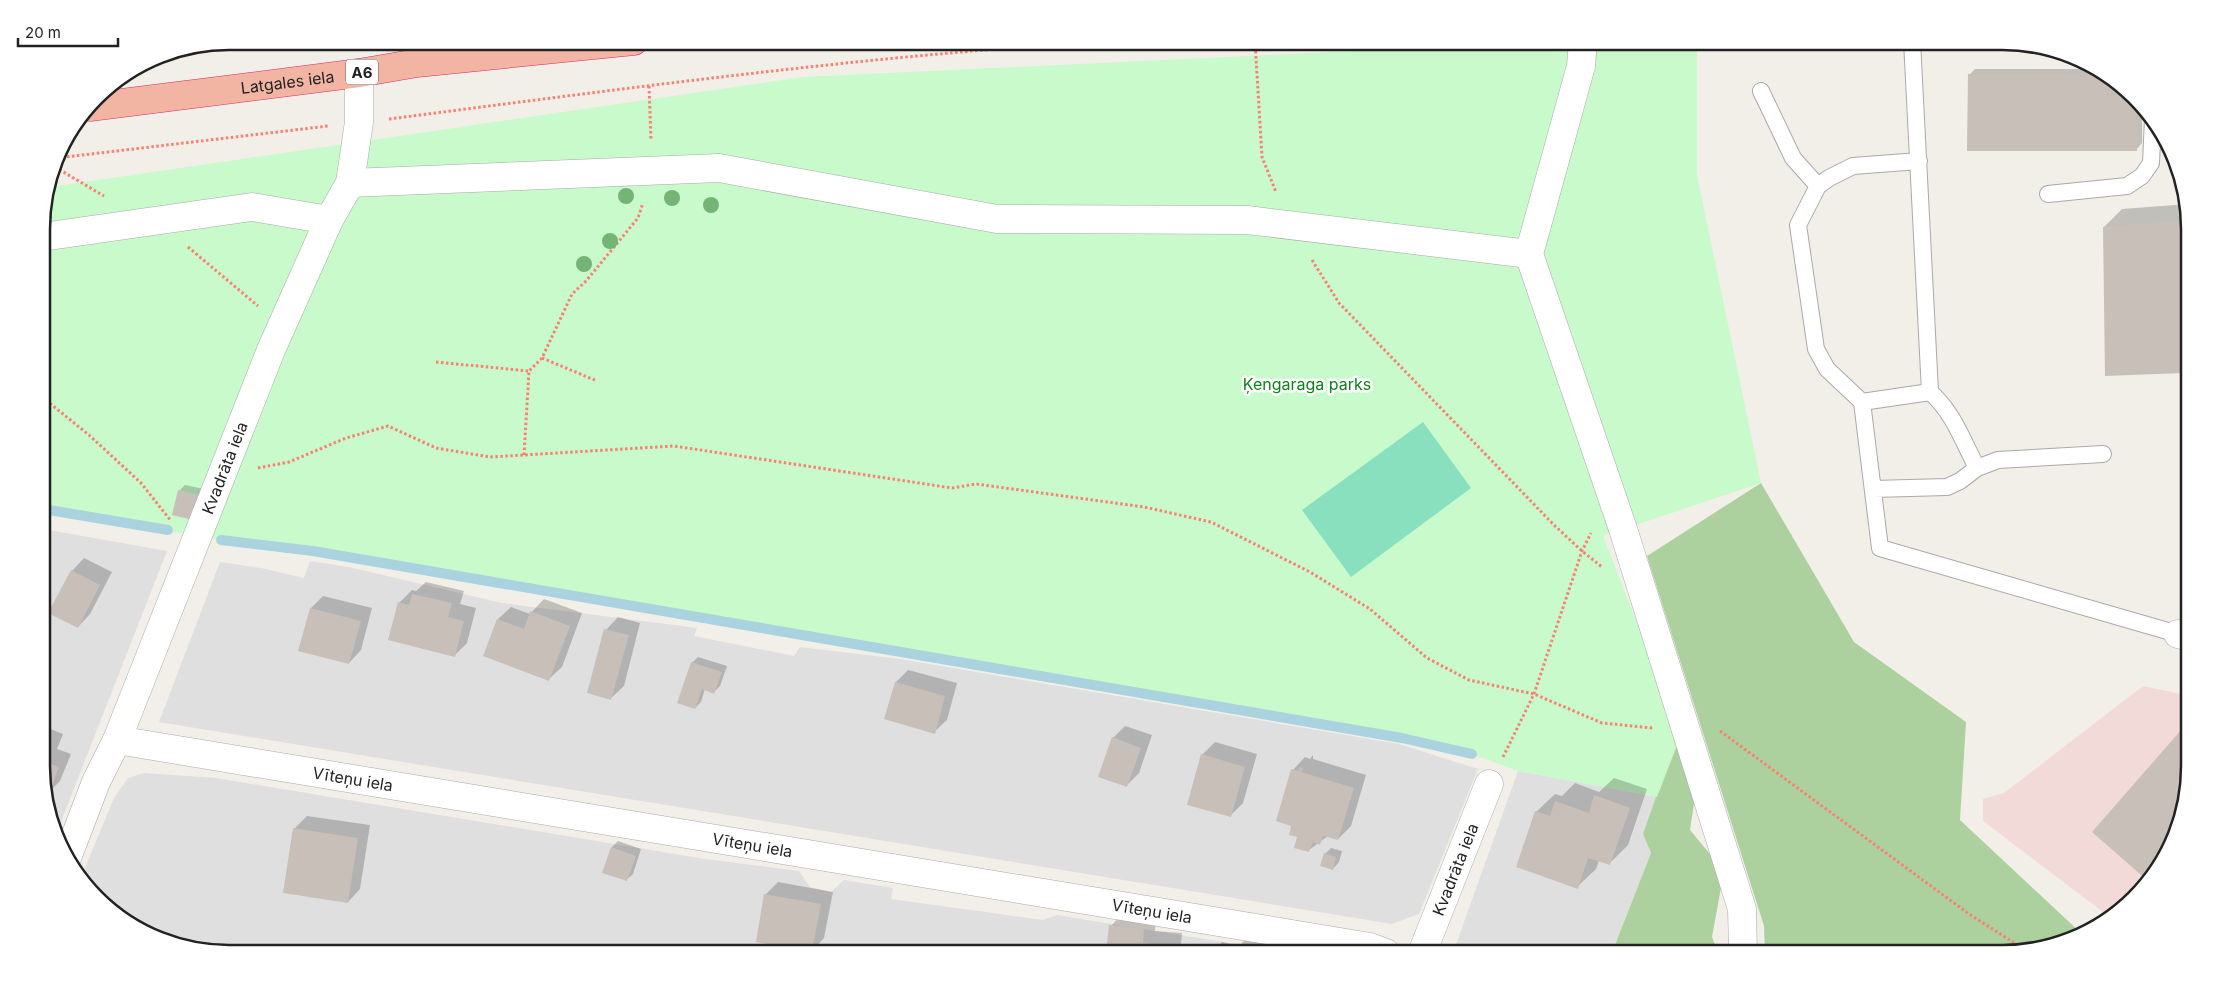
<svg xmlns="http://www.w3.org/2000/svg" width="2231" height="995" font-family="Inter,sans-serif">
<rect width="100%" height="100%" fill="#f2efe9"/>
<path fill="#e0dfdf" d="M42 526 49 530 167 551 55 837 43 791Z
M310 561 349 567 502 603 697 628 694 636 794 656 800 647 900 659 1399 744 1478 769 1419 914 1392 924 159 722 220 562 261 568 304 578Z
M1518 771 1657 797 1643 834 1651 853 1612 953H1453Z
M144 773 216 778 705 859 799 871 810 887 831 892 844 880 893 888 891 899 1043 920 1057 915 1297 954H229L157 940 115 915 80 880 114 798 128 778Z"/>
<path fill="#f2dad9" d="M2143 686 2190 696V766L2176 838 2151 881 2111 918 1983 821V799L2004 793Z"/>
<path fill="#add19e" d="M1761 483 1854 642 1966 722 1960 820 2082 934 2063 944 2014 953H1765L1764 926 1647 556Z
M1648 635 1695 797 1690 830 1724 871 1712 937 1718 953H1621L1615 945 1651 853 1643 834 1656 797 1628 769 1589 661Z"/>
<path fill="#c8facc" d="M1565 41H1697V175L1761 483 1603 536 1681 735 1657 797 1518 771 1472 754 1402 738 313 551 221 540 49 510 42 501V216L50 187 803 77Z"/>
<path fill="#88e0be" d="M1423 422 1471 488 1351 577 1302 510Z"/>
<path fill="#e2e2e2" d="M2187 221H2188L2189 581 2185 580Z"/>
<path fill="#0003" d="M1975 69H2096L2117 80 2142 106V143L2136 150 1969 75Z
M2188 204 2189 365 2182 372 2104 227 2122 209Z
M185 485 204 489 199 512 179 491Z
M84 558 112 572 90 614 78 627 72 571Z
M426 582 464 591 460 604 476 608 467 643 455 655 399 603 412 590 416 591Z
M323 596 372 608 361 650 349 663 311 608Z
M544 599 582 613 562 667 549 679 498 619 511 607 530 614Z
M618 617 640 623 624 686 611 698 606 630Z
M698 657 727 666 720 686 714 692 705 689 701 702 695 708 692 663Z
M908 670 957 683 947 720 934 732 896 682Z
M2190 722V766L2176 838 2150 881 2094 832Z
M43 726 63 734 57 749 71 754 60 781 48 793 43 791Z
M1125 726 1152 735 1139 773 1126 786 1113 738Z
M1215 742 1257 754 1243 803 1230 816 1202 755Z
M1313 755V759L1366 775 1351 826 1338 839 1328 836 1309 850 1298 837 1293 825V770L1305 757 1310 759Z
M1614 778 1647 789 1628 845 1609 864 1599 860 1596 869 1577 887 1536 812 1555 794 1562 796 1575 783 1599 792Z
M307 816 370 825 360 889 348 902 294 829Z
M618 841 641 849 633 874 626 880 612 847Z
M1331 848 1342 851 1339 862 1333 869 1325 854Z
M778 882 833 892 824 938 812 951 765 895Z
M1123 913 1156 916 1155 931 1182 933 1180 954H1107L1111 926Z
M1246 939 1263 943 1262 950 1279 954H1210L1222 942 1239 946Z
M1515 949 1525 953H1510Z
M1315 950 1324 954H1311Z"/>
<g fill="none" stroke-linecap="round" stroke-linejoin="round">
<path stroke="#aad3df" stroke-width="10" d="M42 501 49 510 168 530
M221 540 313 551 1402 738 1472 754"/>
</g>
<path fill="#c7bfb8" d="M1968 74H2106L2117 80 2137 101V151H1967Z
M2181 221 2183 373 2105 376 2103 227Z
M178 490 199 495 193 520 172 515Z
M71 570 100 585 78 628 48 613Z
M412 594 452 603 448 617 464 621 455 657 388 640 398 602 409 605Z
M310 608 361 621 349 664 298 651Z
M530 611 570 626 549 681 483 656 497 619 524 629Z
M604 629 629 635 611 700 587 693Z
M691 662 722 672 714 694 702 689 695 709 677 703Z
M895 682 945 696 935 734 884 719Z
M2189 721 2190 766 2176 838 2149 882 2092 832Z
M1112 737 1141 748 1127 787 1098 777Z
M43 743 51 746 45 762 59 767 48 795 43 791Z
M1201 754 1245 767 1231 817 1187 805Z
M1300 767 1303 768 1301 772 1354 788 1338 840 1323 836 1320 845 1313 842 1309 852 1294 848 1297 837 1289 835 1291 826 1276 821 1291 769 1299 771Z
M1594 795 1630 808 1610 865 1588 858 1578 889 1516 867 1535 811 1550 816 1555 801 1589 813Z
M293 828 358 838 348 903 283 893Z
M611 847 636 856 627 881 602 873Z
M1324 853 1336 857 1333 870 1320 866Z
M764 894 821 904 812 952 756 942Z
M1109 925 1144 928 1143 943 1170 946 1169 954H1106Z"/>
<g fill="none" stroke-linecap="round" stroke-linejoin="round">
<g stroke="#a9a9a9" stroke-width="18">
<path id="service" d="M1912 41 1930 392 1862 402 1880 548 2178 634
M1761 91 1793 158 1818 186
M2048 194 2127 186 2142 176 2151 163 2153 118
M1930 392C1953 412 1963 441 1977 468
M1862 402 1827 369 1816 349 1798 225 1818 186 1829 178 1853 166 1919 161
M1873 489 1947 487 1960 481 1977 468 1998 460 2103 454"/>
</g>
<g stroke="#a9a9a9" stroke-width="29">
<g id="minor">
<path d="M1583 41 1581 66 1529 254 1623 529 1742 909 1743 953"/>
<path d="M350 183 719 168 997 219 1247 220 1529 254"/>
<path d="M42 237 252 207 329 220"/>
<path d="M2178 634 2189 637"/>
<path id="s1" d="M117 740 1370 947 1386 953"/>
<path id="s2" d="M67 858 96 782 117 740 271 350 329 220 350 183 359 122V73"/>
<path id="s3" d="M1422 953 1489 784"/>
</g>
</g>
<g stroke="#dc2a67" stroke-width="29">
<g id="trunk">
<path id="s4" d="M90 107 359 73 417 63 634 41"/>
</g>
</g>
<path stroke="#fa8072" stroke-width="3" stroke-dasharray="2.5 2.5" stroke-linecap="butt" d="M997 41 998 48
M1255 41 1262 157 1276 192
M649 86 651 140
M389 119C629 88 870 55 1112 41
M57 158 328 126
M55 167 104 196
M188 247 258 306
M1312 260 1339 303 1554 525 1582 551 1602 567
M542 358 597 381
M436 362 529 371
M42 397 89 435 141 483 171 521
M524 455 529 371 542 358 572 294 586 281 638 218 643 203
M258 468 289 462 346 438 388 426 436 448 490 457 674 446 952 488 976 484 1144 507 1211 522 1310 572 1370 609 1427 658 1469 680 1534 694 1602 723 1653 728
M1720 731 1969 914 2027 951
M1503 757 1534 694 1582 551 1591 533"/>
<use href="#service" stroke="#fff" stroke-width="16"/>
<use href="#minor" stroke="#fff" stroke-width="28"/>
<use href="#trunk" stroke="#f2b4a3" stroke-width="28"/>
</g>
<g fill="#74b475">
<circle cx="626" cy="196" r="8"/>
<circle cx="672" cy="198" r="8"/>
<circle cx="711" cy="205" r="8"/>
<circle cx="610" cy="241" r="8"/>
<circle cx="584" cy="264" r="8"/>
</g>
<g text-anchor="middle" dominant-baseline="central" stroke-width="5" stroke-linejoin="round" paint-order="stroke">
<rect fill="#fff" stroke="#646464" stroke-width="1" x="346" y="59.5" width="32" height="25" rx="4"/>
<g font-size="15" font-weight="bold" fill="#222">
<text x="362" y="72">A6</text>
</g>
<g font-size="16" fill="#222" stroke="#fff">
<text stroke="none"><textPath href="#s4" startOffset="199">Latgales iela</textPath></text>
<text stroke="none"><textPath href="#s2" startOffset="421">Kvadrāta iela</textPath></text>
<text stroke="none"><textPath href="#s1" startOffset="239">Vīteņu iela</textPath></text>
<text stroke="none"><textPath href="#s1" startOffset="644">Vīteņu iela</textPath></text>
<text stroke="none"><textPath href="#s3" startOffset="90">Kvadrāta iela</textPath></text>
<text stroke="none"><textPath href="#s1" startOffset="1049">Vīteņu iela</textPath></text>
</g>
<g font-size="16" fill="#0c8416" stroke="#fff">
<text x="1307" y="384">Ķengaraga parks</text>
</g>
</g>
<path d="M0 0H2231V995H0ZM229 50H2002A179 179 0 0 1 2181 229V766A179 179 0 0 1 2002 945H229A179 179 0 0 1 50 766V229A179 179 0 0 1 229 50Z" fill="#fff" fill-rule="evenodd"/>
<path fill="none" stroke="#222" stroke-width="2.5" d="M229 50H2002A179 179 0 0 1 2181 229V766A179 179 0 0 1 2002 945H229A179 179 0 0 1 50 766V229A179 179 0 0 1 229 50Z"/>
<path d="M18 38v8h100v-8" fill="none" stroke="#222222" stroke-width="2.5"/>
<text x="25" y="38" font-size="15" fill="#222222" stroke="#ffffff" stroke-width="4" paint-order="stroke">20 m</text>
</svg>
